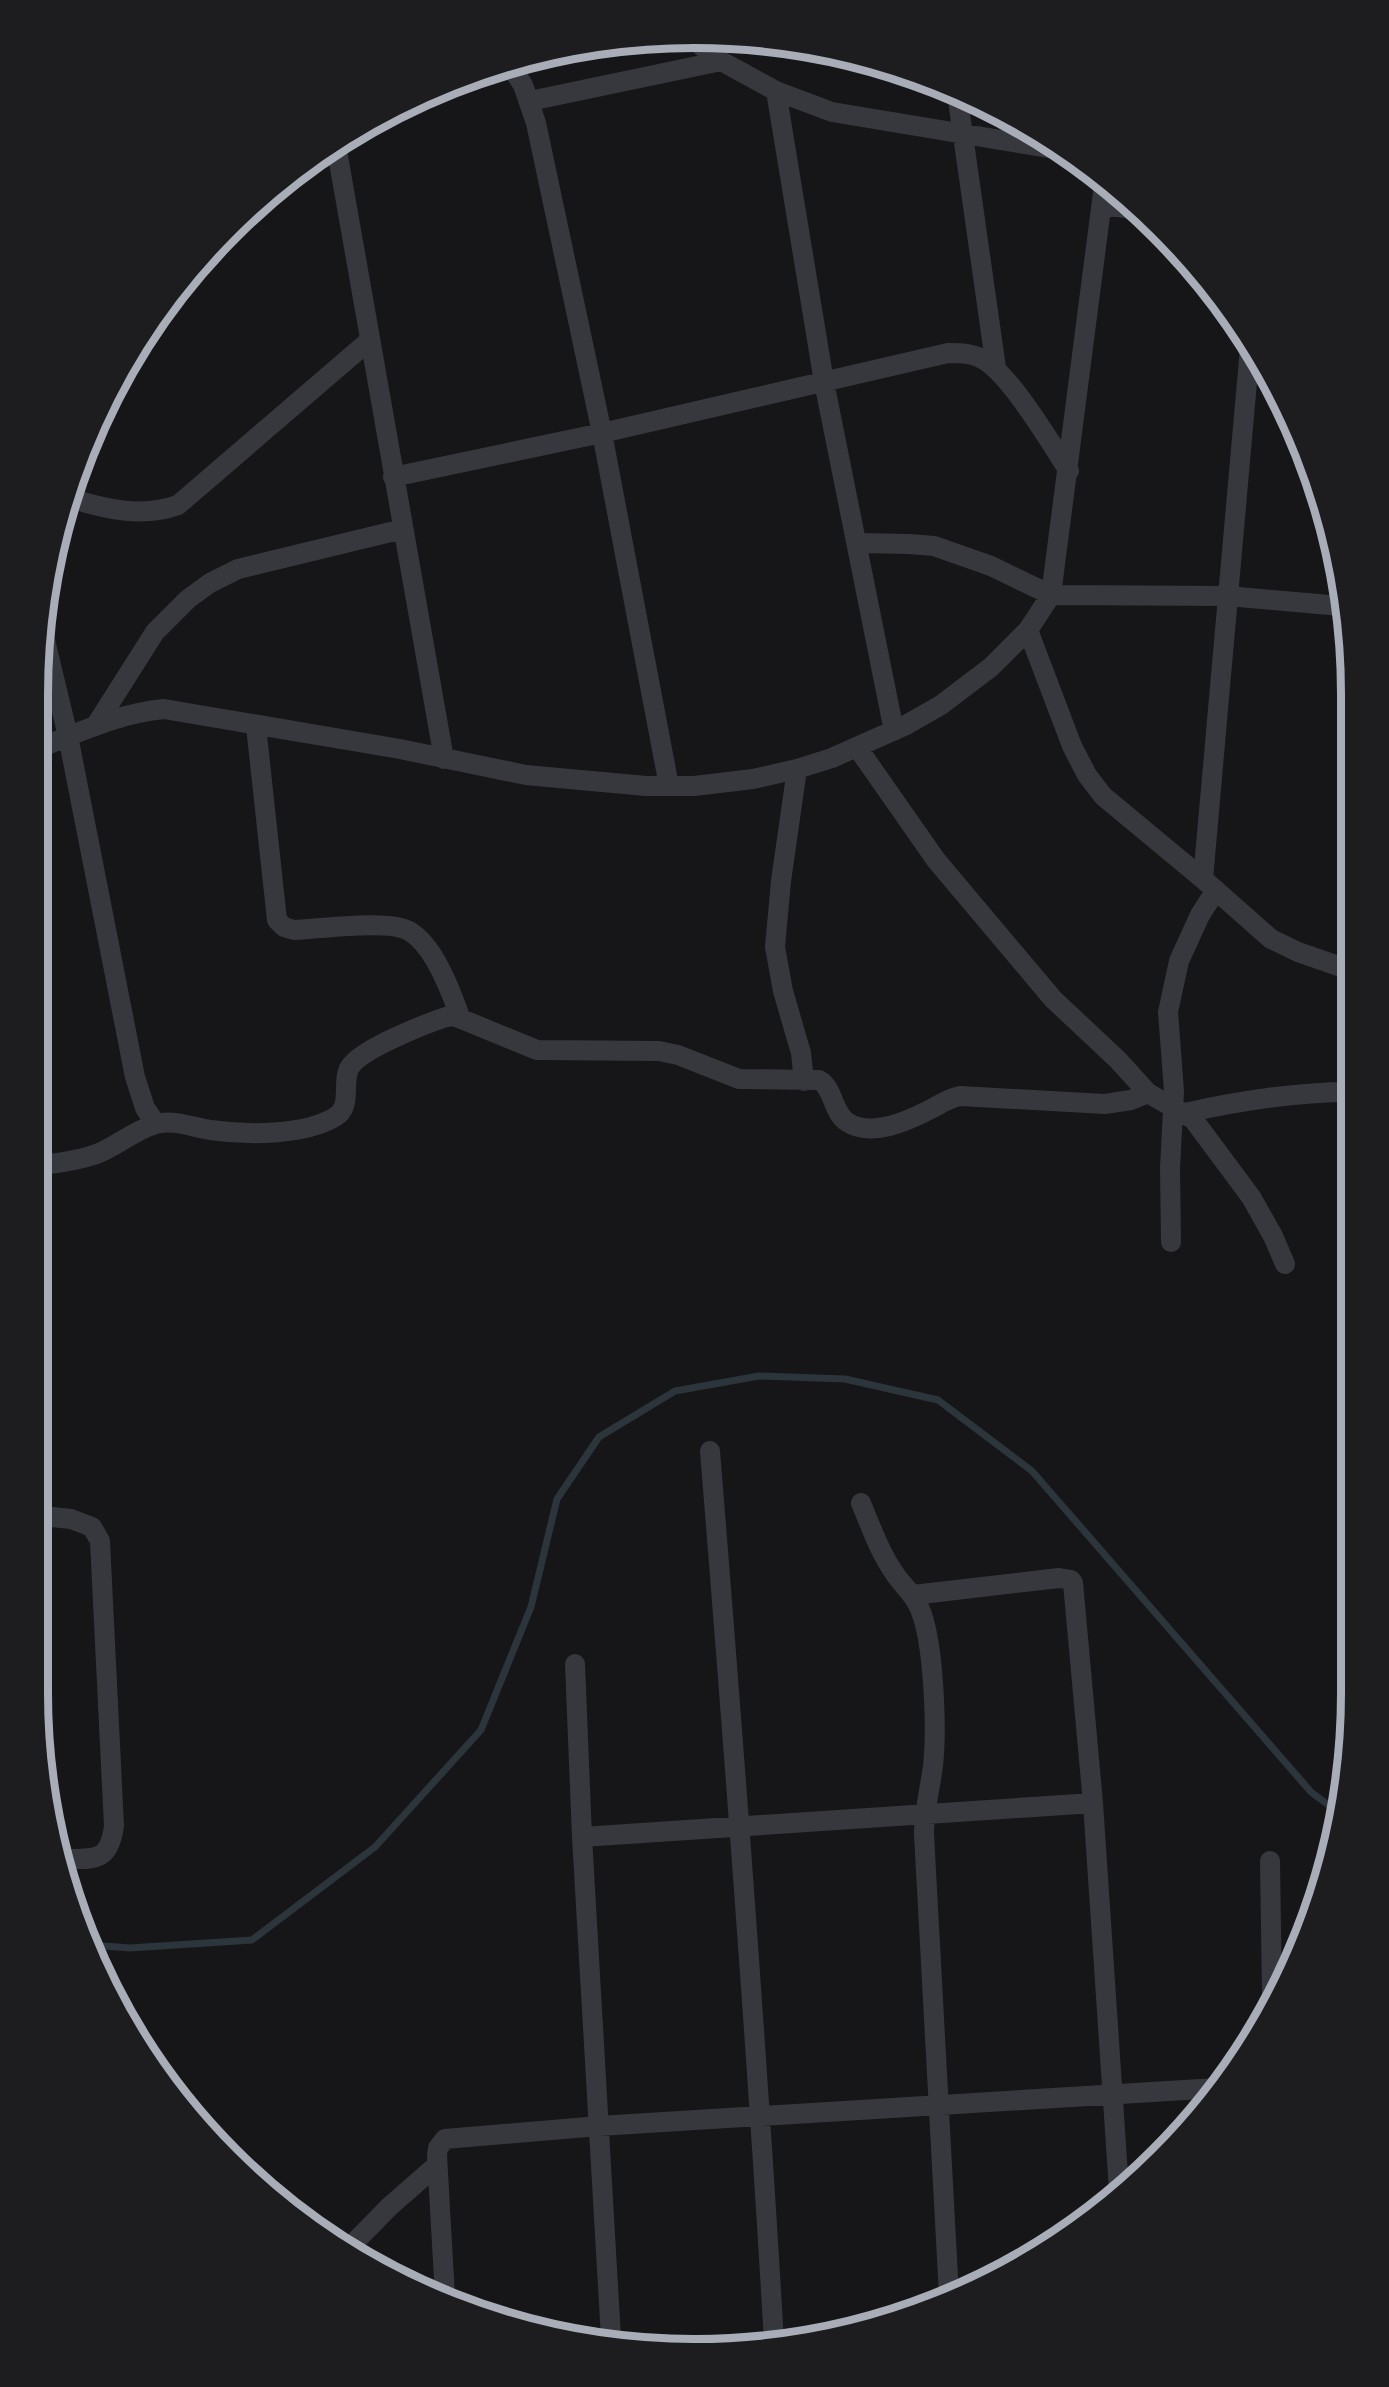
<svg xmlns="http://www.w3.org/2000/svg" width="1389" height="2387" font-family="'Work Sans',sans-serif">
<rect width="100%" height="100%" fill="#161618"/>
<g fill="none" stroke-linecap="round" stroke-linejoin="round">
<path stroke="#2c353c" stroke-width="7" d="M90 1945 130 1948 252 1940 375 1847 481 1730 531 1607 557 1499 599 1437 675 1391 759 1376 845 1379 938 1400 1032 1471 1311 1792 1335 1810"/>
<path stroke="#37383d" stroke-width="20" d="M691 38 721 61 776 91 832 112 1061 150
M511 67 523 85 536 123 602 433 669 786
M776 91 824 382 894 731
M957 93 996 368
M530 101 721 61
M336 145 444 759
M1103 205 1133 209
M393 477 602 433 948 353C960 353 973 353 984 360 1011 376 1050 442 1069 471
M70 498C104 509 142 518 178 505L370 340
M857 543 909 544 934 546 991 566 1051 595 1227 596 1341 606
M1028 630 1072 746 1087 775 1103 796 1203 879 1271 939 1298 952 1350 970
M43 632 68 736 135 1077 145 1108 156 1124
M96 725 155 632 188 599 210 583 238 569 403 529
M256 726 277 920 284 927 294 930C319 929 390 919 409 931 434 945 451 991 460 1017
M857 747 936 860 1053 999 1118 1060 1148 1093 1193 1119 1251 1197 1273 1236 1285 1264
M39 748C80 732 120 713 164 709L400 749 526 775 646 786H694L753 779 797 769 832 758 906 725 941 705 991 667 1028 630 1051 595 1104 185
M797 769 781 881 775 947 783 991 801 1053 804 1081
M1203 879 1250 348
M1185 1113C1239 1101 1294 1092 1350 1092
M41 1165C59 1163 82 1160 99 1153 116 1146 139 1128 156 1124 173 1119 192 1127 210 1130 246 1135 303 1136 335 1117 353 1107 341 1081 350 1067 361 1049 425 1024 446 1017L454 1016 537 1050 659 1051 678 1055 739 1079 819 1080C834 1088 832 1112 847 1122 871 1138 908 1121 931 1109 941 1104 949 1098 960 1096L1105 1104 1131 1100 1148 1093
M1171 1242 1170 1168 1174 1091 1168 1012 1179 961 1200 915 1216 890
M710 1451C734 1748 757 2044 774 2342
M861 1503C871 1527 880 1553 895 1574 902 1585 914 1594 919 1607 934 1639 937 1729 933 1766 930 1789 924 1811 924 1834L949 2295
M42 1516 71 1519 92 1527 100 1541 114 1826C109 1863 94 1859 62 1859
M913 1595 1059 1578 1071 1580 1073 1583 1093 1803 1119 2190
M575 1664 582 1837 611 2338
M582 1837 1093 1803
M1270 1861 1272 1994
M348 2249 389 2207 437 2165
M445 2297 437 2155 438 2148 445 2139 599 2126 1217 2088"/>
</g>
<path d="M0 0H1389V2387H0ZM694 48H695A646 646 0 0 1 1341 694V1693A646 646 0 0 1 695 2339H694A646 646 0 0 1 48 1693V694A646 646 0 0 1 694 48Z" fill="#1d1d20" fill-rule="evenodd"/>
<path fill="none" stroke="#a8adb8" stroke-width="8" d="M694 48H695A646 646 0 0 1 1341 694V1693A646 646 0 0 1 695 2339H694A646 646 0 0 1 48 1693V694A646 646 0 0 1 694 48Z"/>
</svg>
